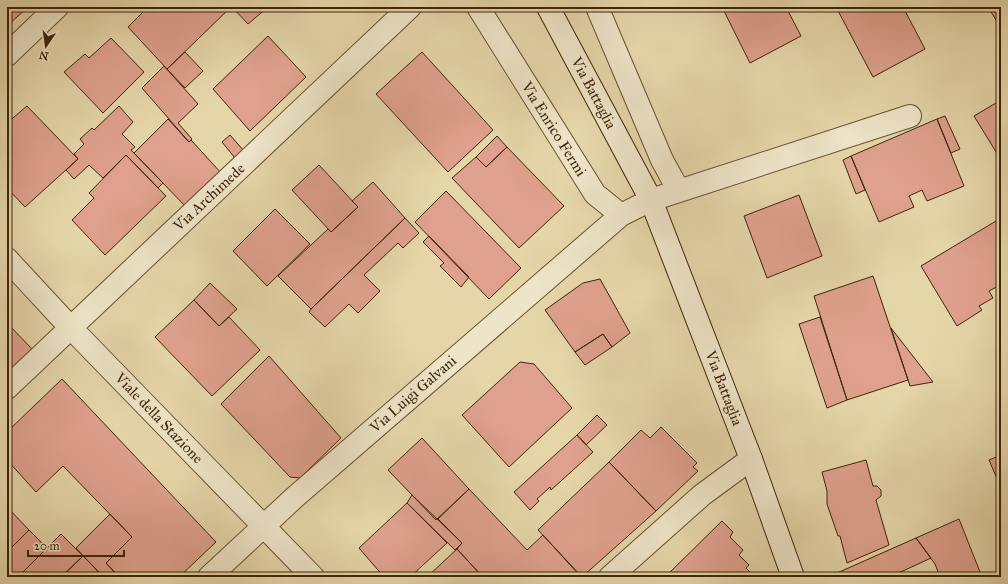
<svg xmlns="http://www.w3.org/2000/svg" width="1008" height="584" font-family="'IM FELL Great Primer',serif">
<rect width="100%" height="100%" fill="#e5d6aa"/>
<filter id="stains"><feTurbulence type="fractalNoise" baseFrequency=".005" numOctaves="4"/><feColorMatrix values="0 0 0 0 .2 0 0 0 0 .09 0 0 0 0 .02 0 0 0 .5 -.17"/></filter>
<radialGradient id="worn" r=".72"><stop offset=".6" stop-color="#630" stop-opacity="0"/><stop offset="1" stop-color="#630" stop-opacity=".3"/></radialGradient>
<path fill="#dfa18d" stroke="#3e2508" d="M7 7H28L7 26Z
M148 7H231L167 69 128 27Z
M232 7H268L248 24Z
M722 7H786L801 36 750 63Z
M836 7H903L925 49 873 77Z
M988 7H1001V28Z
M268 36 306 77 250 131 213 89Z
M111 38 144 72 103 113 64 72 85 54 89 58Z
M185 52 203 71 185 88 167 69Z
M422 52 493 130 448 172 376 94Z
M164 66 198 104 178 123 192 139 189 142 142 88Z
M1001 100V160L974 116Z
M27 106 78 159 25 207 7 188V123Z
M119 106 133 122 122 134 135 147 131 150 163 183 158 188 126 155 103 178 89 165 74 179 66 170 78 159 74 154 84 144 80 139 92 128 94 130Z
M945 116 960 149 951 153 937 119Z
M168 119 189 142 191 140 222 174 186 207 134 153Z
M937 119 964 186 927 201 922 190 909 196 914 207 879 222 851 156Z
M230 135 244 151 235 158 222 142Z
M497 136 507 147 486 167 476 157Z
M507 147 564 206 519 248 452 178 476 157 486 167Z
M126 155 166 196 105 255 72 220 94 198 89 193Z
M851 156 865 190 856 194 843 160Z
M319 165 358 207 331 232 292 190Z
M373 182 405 218 311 309 278 276 328 229 331 232 358 207 352 201Z
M446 191 521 268 489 299 415 222Z
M799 195 822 256 767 278 744 216Z
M275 209 310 244 267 286 233 251Z
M405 218 419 233 403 248 398 243 364 275 380 291 358 313 349 304 325 327 309 312 311 309Z
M1001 218V286L1000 285 989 291 993 298 979 306 982 310 957 326 921 266Z
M429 236 469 277 461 287 440 266 444 263 423 242Z
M873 276 908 380 847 400 814 296Z
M600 279 630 333 612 347 603 334 575 352 545 310 583 283Z
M210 283 237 309 219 326 194 300Z
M194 300 219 326 229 317 260 350 212 396 155 337Z
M820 317 847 400 827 408 799 324Z
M7 323 33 350 7 375Z
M891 328 933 382 910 386Z
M603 334 612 347 585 365 575 352Z
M269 356 341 438 300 478 290 477 221 404Z
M520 362 534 364 572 408 509 467 462 415Z
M62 379 216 542 179 577H119L106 563 132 537 63 466 36 492 7 460V432Z
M597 415 607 425 586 445 577 435Z
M661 427 697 463 693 467 698 471 656 511 609 462 641 430 650 438Z
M577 435 593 452 551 490 550 487 537 499 539 501 530 510 514 492Z
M422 438 469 489 436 520 388 470Z
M1001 455V488L989 460Z
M866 460 873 486H877L881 490V496L876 500 889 545 847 563 840 536H838L827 504V491L822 472Z
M609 462 656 511 582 577 538 530Z
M469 489 527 550 543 535 581 577H477L480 574 457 549 462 543 438 519Z
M412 495 462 543 455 550 407 503Z
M407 503 447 543 410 577H384L359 548Z
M7 507 29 530 7 552Z
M110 514 132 537 106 563 119 577H103L76 548Z
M959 519 982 577H940L935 564 916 538Z
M722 521 733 532 730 537 743 550 739 555 749 565 746 568 755 577H665Z
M29 530 47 548 18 577H7V552Z
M61 534 83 556 61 577H18Z
M916 538 931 558 890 577H828Z
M457 549 480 574 477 577H427Z
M83 556 98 571 91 577H61Z"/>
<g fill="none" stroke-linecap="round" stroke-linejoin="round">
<g stroke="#685130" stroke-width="24">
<path id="minor" d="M478 7 595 194 621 215 651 200 910 116
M597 7 662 160 679 191
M7 55 57 7
M7 259 70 327 313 577
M7 388 410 7
M209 577 295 497 621 215
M610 577 702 495 751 459"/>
</g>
<g stroke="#3e2508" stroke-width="24">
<path id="secondary" d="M548 7 651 200 751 459 793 577"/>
</g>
<use href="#minor" stroke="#eee4c8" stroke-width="22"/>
<use href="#secondary" stroke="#eee4c8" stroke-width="22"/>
</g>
<g text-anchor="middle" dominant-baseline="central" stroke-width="3" stroke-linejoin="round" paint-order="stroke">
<g font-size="15" fill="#3e2508" stroke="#eee4c8">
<text transform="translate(594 93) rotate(62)">Via Battaglia</text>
<text transform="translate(554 129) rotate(58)">Via Enrico Fermi</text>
<text transform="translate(209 197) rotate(-43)">Via Archimede</text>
<text transform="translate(724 388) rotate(69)">Via Battaglia</text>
<text transform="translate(413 394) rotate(-41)">Via Luigi Galvani</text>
<text transform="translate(159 418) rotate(46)">Viale della Stazione</text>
</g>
</g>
<rect width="1008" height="584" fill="none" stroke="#e5d6aa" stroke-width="24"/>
<rect x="8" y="8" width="992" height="568" fill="none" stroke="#3e2508" stroke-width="2"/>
<rect x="12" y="12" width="984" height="560" fill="none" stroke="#3e2508"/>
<g transform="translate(46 46) rotate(193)" stroke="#eee4c8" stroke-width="3" paint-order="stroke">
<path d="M0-3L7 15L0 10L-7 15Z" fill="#3e2508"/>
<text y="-6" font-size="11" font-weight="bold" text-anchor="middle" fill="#3e2508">N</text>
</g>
<path d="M28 550v6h96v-6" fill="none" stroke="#3e2508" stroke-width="2"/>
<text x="34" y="550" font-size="12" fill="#3e2508" stroke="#eee4c8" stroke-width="3" paint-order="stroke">20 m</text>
<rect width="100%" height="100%" filter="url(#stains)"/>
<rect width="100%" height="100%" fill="url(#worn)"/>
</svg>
